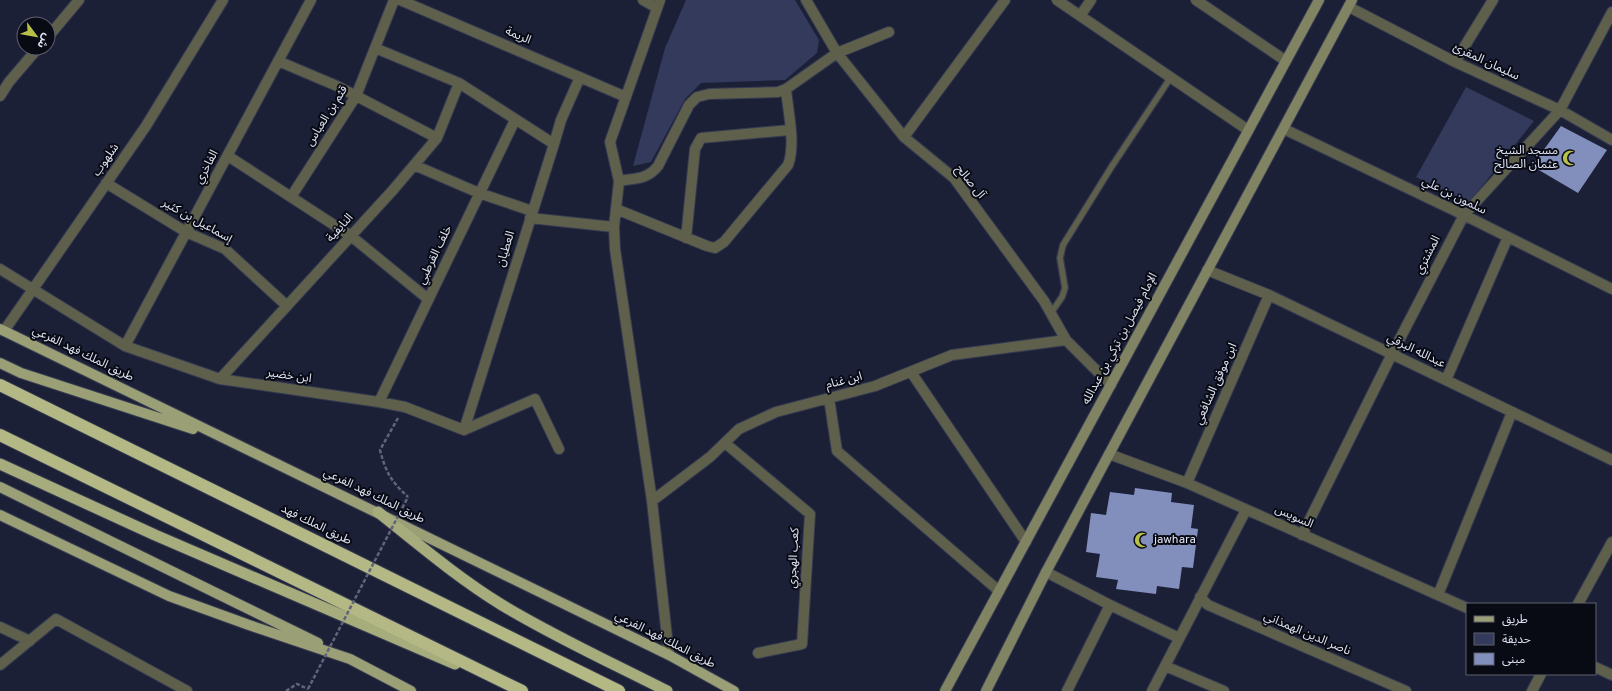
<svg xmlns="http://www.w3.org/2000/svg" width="1612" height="691" font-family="Overpass,'Noto Sans Arabic',sans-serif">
<rect width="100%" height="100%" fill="#1b2037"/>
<path fill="#333a5c" d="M686 0H795L819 40 817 53 785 80 701 83 685 99 651 162 633 166 665 48Z
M1466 87 1534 121 1467 205 1416 177Z"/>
<path fill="#828ebc" d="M1561 126 1607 150 1578 193 1532 166Z
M1135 488 1172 493 1171 502 1194 505 1191 528 1198 529 1193 568 1182 567 1179 589 1157 586 1156 594 1116 589 1118 580 1096 577 1100 554 1086 552 1091 513 1106 515 1110 492 1134 495Z"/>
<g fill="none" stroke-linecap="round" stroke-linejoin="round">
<g stroke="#363b51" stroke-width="8">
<path id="service" d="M1051 313 1062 297 1065 288 1060 258 1063 245 1112 166 1171 77"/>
</g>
<g stroke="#363b51" stroke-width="12">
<path id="minor" d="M400 0 626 97
M643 0 657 8
M660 0 610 142 619 181 614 227 615 249 652 501 669 655
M806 0 837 53 904 137 954 178 1044 301 1066 340 1111 385
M1057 0 1248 130
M1196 0 1286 61
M1349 7 1455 62 1560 110 1612 140
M1080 16 1091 0
M48 37 79 0
M375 48 459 83 554 144
M278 61 337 86 437 138
M1455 62 1493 0
M0 96 9 82 38 48
M1284 129 1464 215 1612 289
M904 137 1005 0
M228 156 351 236 428 299
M414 165 479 193 532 211
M619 181C635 178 647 180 658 166L689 105 697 97 709 94 778 92 786 89 837 53 889 32
M106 183 186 232 225 249 287 306
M291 197 356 96 394 0
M616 209 707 246 715 248 724 242 788 165C796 144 788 112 786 89
M530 218 614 227
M686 238 695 149 701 138 790 130
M0 269 125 346 220 379 379 402 405 407 464 430 535 399 559 449
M1207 270 1269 295 1612 460
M4 331 146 126 223 0
M125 346 311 0
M911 372 1026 542
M220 379 393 190 437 138 459 83
M1446 380 1508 237
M829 398 837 451 999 591
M379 402 515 120
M464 430 554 144 561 120 580 77
M725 443 810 514 802 644 758 653
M1109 454 1187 483 1467 608
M1187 483 1269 295
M652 501 710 457 739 429 776 412 875 386 952 355 1066 340
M1302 535 1392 354 1464 215 1560 110 1612 12
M1046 572 1110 605 1179 638
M1438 595 1512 412
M1200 597 1208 605 1406 691
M0 627 30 641
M0 665 56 619 187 691
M1165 666 1224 691
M1595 667 1612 675
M1067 691 1110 605
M1152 691 1246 510"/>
</g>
<g stroke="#363b51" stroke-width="12">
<path id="tertiary" d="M1578 604 1612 542
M1532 691 1541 674"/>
</g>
<g stroke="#363b51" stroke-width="12">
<path id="secondary" d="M945 691 1319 0
M986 691 1046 572 1352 0"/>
</g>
<g stroke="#363b51" stroke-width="12">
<path id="primary" d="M0 329 669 655 734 691
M0 363 21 373 193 429
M0 487 318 643
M0 515 169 596 249 625 350 659 411 691"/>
</g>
<g stroke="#363b51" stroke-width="13">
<path id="trunk" d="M0 464 155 535 455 664
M378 512C418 544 458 578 502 605 555 637 612 663 667 691"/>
</g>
<g stroke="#363b51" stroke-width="14">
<path id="motorway" d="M0 385 619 691
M0 435 522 691"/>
</g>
<path stroke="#606479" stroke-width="2.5" stroke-dasharray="4 2" stroke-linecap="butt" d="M398 418 380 450C386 473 391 481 408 497
M286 691 297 684 308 689"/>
<use href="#service" stroke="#5e604c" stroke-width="5.5"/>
<use href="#minor" stroke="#5e604c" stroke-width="10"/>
<use href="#tertiary" stroke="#5e604c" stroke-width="10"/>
<use href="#secondary" stroke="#808463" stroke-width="10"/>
<use href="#primary" stroke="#9b9f75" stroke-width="10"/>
<use href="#trunk" stroke="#a7ac7d" stroke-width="11"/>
<use href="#motorway" stroke="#b3b885" stroke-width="12"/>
<path stroke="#606479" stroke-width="2.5" stroke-dasharray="4 2" stroke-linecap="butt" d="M308 689 408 497"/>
</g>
<defs>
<g id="mosque-bare" transform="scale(1.2)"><path d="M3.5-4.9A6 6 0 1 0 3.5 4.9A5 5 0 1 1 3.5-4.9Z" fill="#b8c147" stroke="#080a14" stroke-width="2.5" paint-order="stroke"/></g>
</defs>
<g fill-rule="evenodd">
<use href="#mosque-bare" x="1570" y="158"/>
<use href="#mosque-bare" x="1142" y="540"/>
</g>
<g text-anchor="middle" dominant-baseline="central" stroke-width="4" stroke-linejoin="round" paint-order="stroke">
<g font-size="12" fill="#dee2f2" stroke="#080a14">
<text transform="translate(518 36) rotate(23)">الريمة</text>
<text transform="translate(1486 62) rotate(25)">سليمان المقرئ</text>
<text transform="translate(327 116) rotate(-58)">قثم بن العباس</text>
<text transform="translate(106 160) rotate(-55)">شلهوب</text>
<text transform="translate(207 167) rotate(-62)">الفاخري</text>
<text transform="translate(970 182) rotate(51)">آل صالح</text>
<text transform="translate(1454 196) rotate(26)">سلمون بن علي</text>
<text transform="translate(197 221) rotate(29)">إسماعيل بن كثير</text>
<text transform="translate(340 228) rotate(-48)">النايفية</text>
<text transform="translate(506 249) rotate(-73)">العطيان</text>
<text transform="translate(435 255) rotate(-64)">خلف القرطبي</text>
<text transform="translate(1428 255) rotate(-63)">المشتري</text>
<text transform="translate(1120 339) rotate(-62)">الإمام فيصل بن تركي بن عبدالله</text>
<text transform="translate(1416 351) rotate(26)">عبدالله البرقي</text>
<text transform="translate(83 354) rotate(26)">طريق الملك فهد الفرعي</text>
<text transform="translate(289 376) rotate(8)">ابن خضير</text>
<text transform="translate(844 381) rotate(-14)">ابن غنام</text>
<text transform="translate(1216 384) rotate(-66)">ابن موفق الشافعي</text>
<text transform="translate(374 496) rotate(26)">طريق الملك فهد الفرعي</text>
<text transform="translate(1294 517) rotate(24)">السويس</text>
<text transform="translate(316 525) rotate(26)">طريق الملك فهد</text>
<text transform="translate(794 558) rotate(-87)">كعب الهجري</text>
<text transform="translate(1307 634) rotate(23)">ناصر الدين الهمذاني</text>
<text transform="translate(665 640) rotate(27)">طريق الملك فهد الفرعي</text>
</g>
<g font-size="12" fill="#dee2f2" stroke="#080a14" text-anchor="end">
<text x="1558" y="151">مسجد الشيخ<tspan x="1558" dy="14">عثمان الصالح</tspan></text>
<text x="1154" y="540" text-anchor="start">jawhara</text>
</g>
</g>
<rect x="1466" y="603" width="130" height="72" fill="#080a14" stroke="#5e606d"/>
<rect x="1474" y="616" width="20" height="6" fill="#9b9f75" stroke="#5e606d"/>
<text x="1502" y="623" font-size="12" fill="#dee2f2">طريق</text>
<rect x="1474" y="633" width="20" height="12" fill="#333a5c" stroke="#5e606d"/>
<text x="1502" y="643" font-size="12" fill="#dee2f2">حديقة</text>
<rect x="1474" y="653" width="20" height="12" fill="#828ebc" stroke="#5e606d"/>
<text x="1502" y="663" font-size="12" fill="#dee2f2">مبنى</text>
<g transform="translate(36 36) rotate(122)"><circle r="19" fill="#080a14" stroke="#5e606d"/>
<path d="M0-3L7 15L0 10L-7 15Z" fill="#b8c147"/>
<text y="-6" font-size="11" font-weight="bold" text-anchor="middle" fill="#dee2f2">ش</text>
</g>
</svg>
